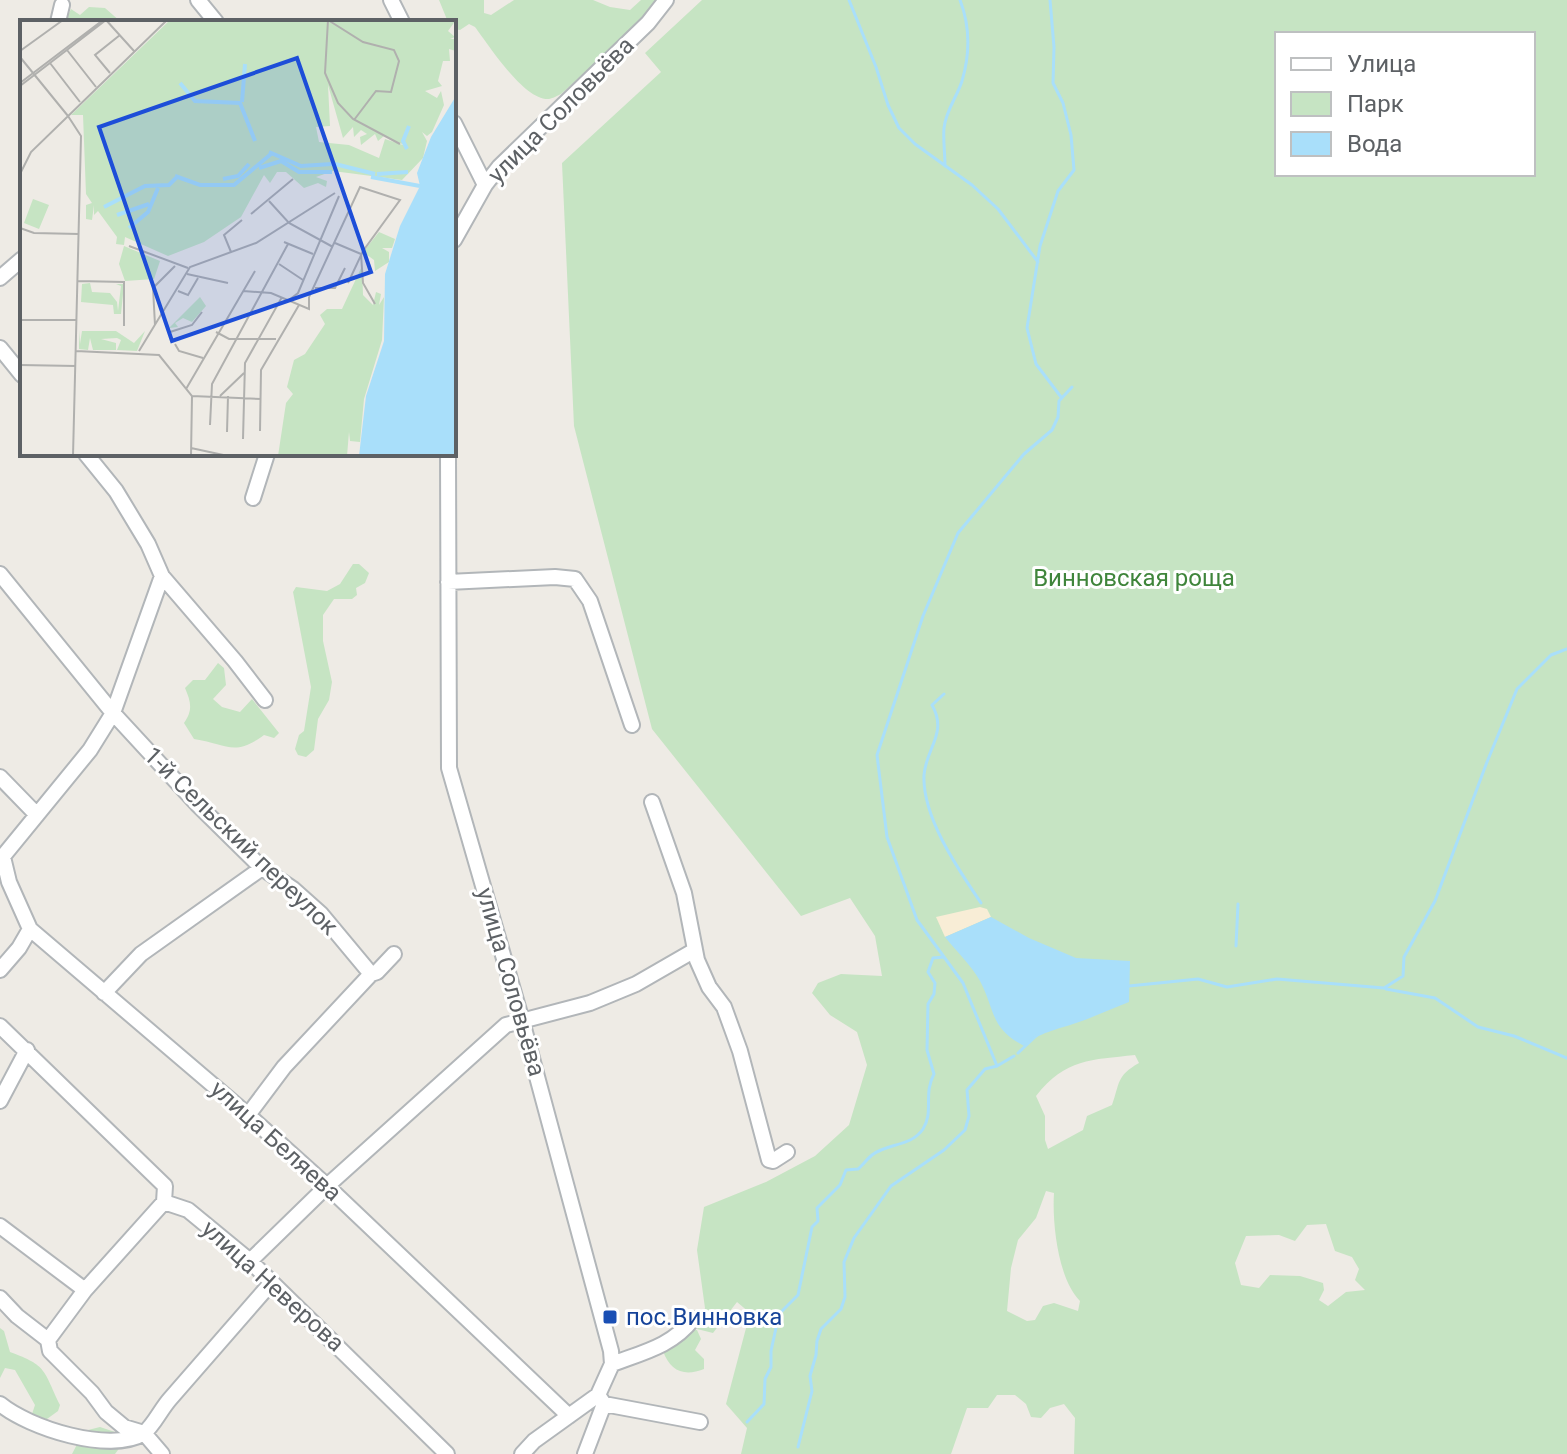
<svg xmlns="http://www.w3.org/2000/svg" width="1567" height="1454" font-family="Roboto,sans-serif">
<rect width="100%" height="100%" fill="#eeebe5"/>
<path fill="#c6e4c3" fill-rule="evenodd" d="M439 0H484V13L491 15 514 0H593L610 7 630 10 641 0H661L639 25 561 94C559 95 551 99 549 99 524 101 488 44 475 27L469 24 460 30 454 29V22H448Z
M702 0H1567V1454H1074L1075 1418 1064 1404 1050 1408 1041 1418 1031 1417 1026 1404 1015 1395H997L988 1408H967L951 1454H741L747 1428 726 1404 750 1313 737 1302 713 1333 697 1329 705 1308 697 1250 704 1207 766 1182 815 1156 849 1125 867 1065 857 1032 830 1015 812 993 818 983 841 974 882 976 875 936 850 898 801 916 652 729 574 426 562 163 661 72 645 53ZM1277 34H1533V174H1277ZM1135 1055 1139 1063C1116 1076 1120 1083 1112 1105L1087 1116 1083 1130 1048 1149 1045 1140V1116L1036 1096C1066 1058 1091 1060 1135 1055ZM1046 1191 1054 1193C1052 1223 1058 1279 1080 1301L1078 1311 1054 1303 1043 1306 1035 1320 1027 1321 1007 1311 1011 1268 1018 1240 1036 1218ZM1326 1224 1335 1251 1352 1257 1359 1269 1355 1280 1365 1290 1346 1292 1328 1306 1319 1300 1324 1290 1323 1283 1300 1276 1270 1275 1259 1288 1241 1285 1235 1263 1246 1236 1279 1235 1295 1241 1307 1225Z
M89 7 105 8 121 22H65L71 9 80 15Z
M353 564H359L369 573 365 583 356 588 357 595 352 599H334L323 615V641L332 682 329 700 318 719 314 750 306 757 298 755 295 749 299 735 304 731 311 687 293 592 296 587 327 591 340 584Z
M218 663 224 668 226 685 213 699 222 707 240 712 252 699 279 733 274 738 264 735C234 757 227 744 194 739L184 723C193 710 191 702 185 688L193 680H205Z
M0 1328 4 1331 10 1352C48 1366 43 1370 60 1405L58 1411 47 1419 37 1418 32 1414 35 1405 15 1370 5 1368 0 1378Z
M694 1330H697L701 1339 695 1350 704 1359V1369C684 1377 670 1371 663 1351Z
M100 1427 121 1434V1446L115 1454H72L84 1431Z"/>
<path fill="#f8edd6" d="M980 907 987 909 991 917 945 937 936 917Z"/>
<path fill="#a9dffa" d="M991 917 1029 938 1076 958 1130 961 1129 1002C1111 1009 1094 1017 1076 1023 1056 1030 1040 1032 1024 1046 990 1028 996 1012 980 981 971 965 956 951 945 937Z"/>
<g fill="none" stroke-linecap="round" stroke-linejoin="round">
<path stroke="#a9dffa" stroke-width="3" d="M849 0 876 67 888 105 899 128 915 144 972 185 998 209 1038 262
M1050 0 1054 47 1053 83 1063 103 1071 135 1074 170 1058 191 1040 246 1027 328 1036 364 1061 397
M945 166C945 154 943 140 944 128 946 110 957 97 962 81 970 54 970 26 960 0
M944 694 932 705C948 733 926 748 924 775 922 817 958 869 981 903
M1236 946 1238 904
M1129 986 1198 979 1227 987 1277 979 1384 988 1403 976 1404 957 1435 901 1487 762 1517 689 1551 655 1567 649
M1386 989 1435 998 1478 1027 1514 1036 1567 1058
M1018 1053 1037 1035
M997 1066 963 983 917 920 887 837 877 755 923 616 958 533 1024 454 1052 430 1058 417 1059 401 1072 387
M747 1422 764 1404 765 1379 771 1367V1351L779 1314 798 1295 812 1227 818 1221 817 1208 840 1185 846 1170 858 1169C863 1165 867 1159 872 1155 887 1143 911 1147 923 1129 934 1112 923 1094 934 1074L927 1050 928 1004 934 994 935 983 928 972 933 958 944 957
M798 1447 812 1391 810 1376 816 1355 817 1341 821 1329 841 1309 845 1297 844 1262 854 1238 891 1186 944 1150 965 1130 969 1116 967 1090 985 1069 997 1066 1014 1056"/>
<g stroke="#b2b6b9" stroke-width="18">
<path id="minor" d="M198 0 216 22
M391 0 402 22
M58 22 62 5
M454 123 485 185
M454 240 485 185 499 167 648 23 666 0
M0 278 22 259
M0 348 22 375
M86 454 116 491 148 544 162 576 235 661 265 700
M448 454 449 768 522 1021 611 1351 612 1364 598 1395 534 1441 522 1454
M253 498 267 454
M0 574 113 713 197 804 262 868 293 889 321 914 371 974
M448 582 555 577 575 579 590 601 632 725
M0 777 37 815
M652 802 684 893 697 960 709 987 724 1007 740 1051 769 1160 773 1161 787 1152
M3 857 9 882 30 929 248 1115 327 1186 569 1416
M0 860 90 750 113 713 162 576
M0 970 19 948 30 929
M104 993 141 954 262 868
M0 1026 165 1186 164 1202 188 1210 250 1261 447 1454
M0 1101 27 1050
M248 1115 284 1067 371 974 377 972 394 954
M0 1226 85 1290
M250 1261 327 1186 506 1025 590 1003 636 984 695 950
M0 1298 17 1316 48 1340 50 1351 92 1393 106 1412 124 1427 144 1433 162 1454
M48 1340 85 1290 164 1202
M612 1364C644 1352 672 1346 693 1319
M598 1395 604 1404 700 1422
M0 1404C29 1428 110 1454 144 1433 154 1425 161 1409 170 1399 204 1360 238 1321 272 1282
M585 1454 604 1404"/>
</g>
<use href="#minor" stroke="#fff" stroke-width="14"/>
</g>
<rect fill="#1a4fb4" stroke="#fff" stroke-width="3" x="602" y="1309" width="16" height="16" rx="4"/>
<g text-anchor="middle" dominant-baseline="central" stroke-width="6" stroke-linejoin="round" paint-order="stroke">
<g font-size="24" fill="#5d6165" stroke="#fff">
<text transform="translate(561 110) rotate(-45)">улица Соловьёва</text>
<text transform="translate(241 841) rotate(44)">1-й Сельский переулок</text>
<text transform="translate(511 982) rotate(74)">улица Соловьёва</text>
<text transform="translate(276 1141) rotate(42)">улица Беляева</text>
<text transform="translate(273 1286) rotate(42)">улица Неверова</text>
</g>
<g font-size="24" fill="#3f853b" stroke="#fff">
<text x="1134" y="578">Винновская роща</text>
</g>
<g font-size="24" fill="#164399" stroke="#fff" text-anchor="start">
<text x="626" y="1317">пос.Винновка</text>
</g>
</g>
<g transform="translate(20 20)">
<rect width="436" height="436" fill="#eeebe5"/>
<path d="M150 0H436L428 11 435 17 430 19H436V31L429 29 430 41H423L418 61 422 66 405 71 417 78 421 71 424 85 412 112 407 116 402 112 407 121 403 138 382 160 313 151 296 157 307 161 306 167 298 163 284 168 266 152H257L250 163 244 155 221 197 184 222 148 236 105 217 104 225 96 224 97 217 78 191 74 195V185L72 200 66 199V185L72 183 66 174 63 95H51ZM308 65 323 118 333 107 334 117 341 110 347 114 340 117 341 125 355 114 358 121 364 116 389 127 365 119 359 138 329 125 299 122 296 107 310 106ZM13 179 29 185 19 209 4 203ZM359 212 375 219 372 228H362L369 232V242L355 251 354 240 343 232ZM104 226 140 241 134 259 105 261 99 244ZM342 246 343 275 353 285 356 272 361 274 359 285 364 277 362 320 344 379 340 422 330 421 329 412 327 436H258L266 383 273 374 267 367 274 340 285 334 305 304 300 295 307 289H322ZM70 263 72 272 90 273 97 282 98 291 101 266 96 264H104L101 294H94L93 285 61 282 62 264ZM180 277 186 286 172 302 163 298 155 303 158 307 149 308ZM59 310 60 324 62 311H96L114 323 125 311 117 331 97 330 101 320 97 318 81 319 96 323V330H73L70 318 68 330 59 329Z" fill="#c6e4c3" fill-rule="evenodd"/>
<path d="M436 76V436H339L346 376 364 321 365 254 380 206 400 166 397 153 411 117Z" fill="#a9dffa"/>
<path fill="none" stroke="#a9dffa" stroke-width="4" d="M160 63 175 81 220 83 235 121M222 82 225 44M387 129 383 121 389 106M249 132 281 146 312 144M315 144 355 154M239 148 261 141 279 152H312M357 154 388 152M155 156 180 165H214L251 134M351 157 400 166M203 159 218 156 229 144M84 187 125 166 149 165 157 157M97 195 129 184M109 208 128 192 138 168"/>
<path fill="none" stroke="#b0b0ae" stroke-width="2" d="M86 0 114 31M308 0 343 22 374 30 379 41 371 72 356 71 334 100M308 0 305 53 318 83 333 99 380 124M47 30 76 67M0 31 43 0M0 37 48 96M30 43 60 82M90 53 75 35 100 15M0 63 83 0M0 66 86 0M48 96 61 116 53 436M0 154 11 132 147 0M249 181 269 203 313 227M231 194 273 159M0 208 14 213 59 214M264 222 293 234M315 223 341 234M109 226 168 248M211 232 204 215 222 200M341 234 343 263 355 284M259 244 283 260M167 254 208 263M58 261 104 262V306M295 268H315L325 248M158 271 168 275 178 258M223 271 251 273 289 289V277M289 277 340 167 380 180 343 231 328 263M269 280 278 273 319 176M0 300H57M135 305 133 268 155 246M150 312 172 305 182 292M196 312 209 319H256M155 324 159 331 183 338M56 331 139 335 172 376 171 436M119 331 170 247 236 223 315 173M0 345 56 346M166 369 235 251M172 376 241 379M200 376 224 353M190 405 192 364 268 224M240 411 241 350 279 285M207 412 208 376M223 419 225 343 262 277M171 428 208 436"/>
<path fill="#1d4ed8" fill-opacity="0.15" stroke="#1d4ed8" stroke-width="4" d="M277 38 351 252 152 321 79 107Z"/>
<rect width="436" height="436" fill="none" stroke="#5d6165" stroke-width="4"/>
</g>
<rect x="1275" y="32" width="260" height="144" fill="#ffffff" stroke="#bec0c1" stroke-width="2"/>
<rect x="1291" y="58" width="40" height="12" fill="#ffffff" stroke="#bec0c1" stroke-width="2"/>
<text x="1347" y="72" font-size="24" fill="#5d6165">Улица</text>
<rect x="1291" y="92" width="40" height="24" fill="#c6e4c3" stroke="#bec0c1" stroke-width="2"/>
<text x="1347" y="112" font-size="24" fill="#5d6165">Парк</text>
<rect x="1291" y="132" width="40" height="24" fill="#a9dffa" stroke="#bec0c1" stroke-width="2"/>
<text x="1347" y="152" font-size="24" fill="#5d6165">Вода</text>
</svg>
